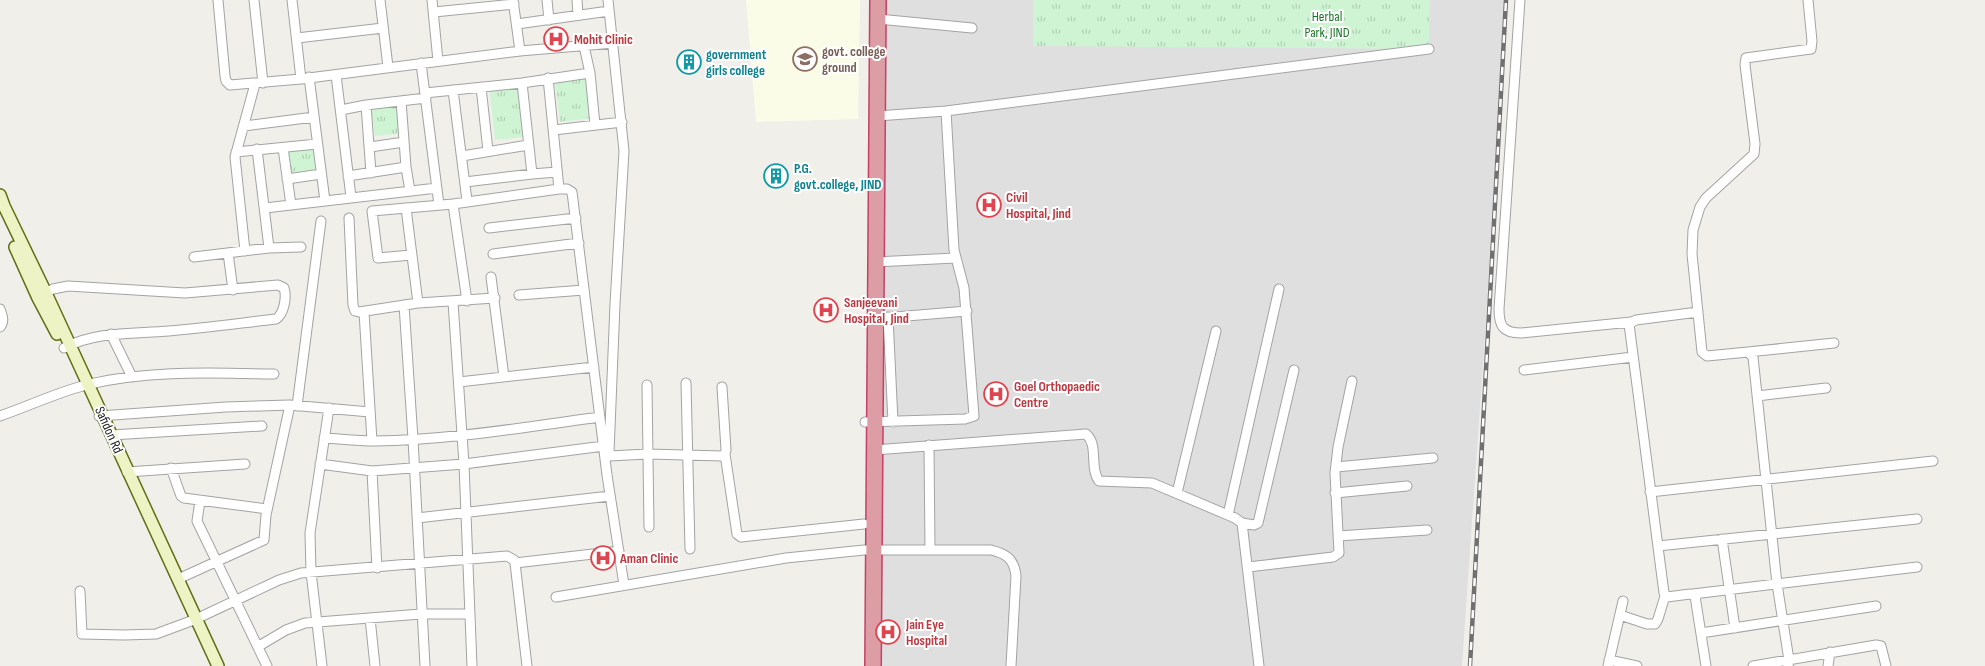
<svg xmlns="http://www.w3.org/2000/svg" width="1985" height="666" font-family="'Sofia Sans Condensed',sans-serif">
<defs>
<pattern id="park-tufts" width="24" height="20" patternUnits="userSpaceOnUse" patternTransform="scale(1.25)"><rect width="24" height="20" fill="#cef4d3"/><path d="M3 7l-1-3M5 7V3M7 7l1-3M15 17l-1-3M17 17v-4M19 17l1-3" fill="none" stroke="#b1d1b5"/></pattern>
</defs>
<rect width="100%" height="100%" fill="#f1efea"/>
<path fill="#e0dfdf" d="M876 0H1504L1486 321 1462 666H872Z"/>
<path fill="#fbfce8" d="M746 0H860L858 119 756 122Z"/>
<path fill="url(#park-tufts)" d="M1033 0H1430L1429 49 1033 46Z
M587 70 593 118 560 122 554 74Z
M520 81 526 137 495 140 489 85Z
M398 102 402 133 375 136 371 106Z
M313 143 316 169 288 173 285 146Z"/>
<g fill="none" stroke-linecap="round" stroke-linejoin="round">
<g stroke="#a3a3a3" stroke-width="11">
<path id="street" d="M218 0 225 76 226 81 230 85 301 79 520 51 614 43
M254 0 263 83
M292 0 301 79
M380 0 388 67
M432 0 438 61
M513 0 520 51
M547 0 549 20
M577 0 578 15
M608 0 624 151 615 304 609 453
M1520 0 1499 309C1499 326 1503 333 1521 333L1631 322
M434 12 514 4
M878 19 972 28
M517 24 609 11
M297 38 383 28
M584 46 590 73 595 125
M421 63 439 205
M336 75 351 197
M309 77 325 201
M548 78 559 189
M522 83 532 174
M481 87 488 151
M453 90 467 201
M425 93 522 83 590 73
M401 101 406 167 410 191
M366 105 371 173
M341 110 366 105 426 98
M877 116 946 111 1429 49
M244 126 314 117
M554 130 622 122
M370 147 404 142
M283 148 291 205
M257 149 269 248
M236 152 317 144
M462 156 528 145
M348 176 406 167
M287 179 321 174
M465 182 532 174 557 172
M453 204 467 301
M265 208 437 188
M406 208 418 303
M349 218 353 305 355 311 359 312 418 303 495 298
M489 228 576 218
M245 251 235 157 255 84
M228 253 233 290
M493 254 579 243
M411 255 378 258 372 211 453 204 559 189H567L572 192 607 475 624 585
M194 257 269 248 301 247
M875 262 955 258
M491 277 504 377
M42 294 53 289 68 286 185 293 278 285 284 288C287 297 284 314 276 319 241 323 205 328 169 331 134 334 96 331 64 348
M519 295 584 290
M453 302 464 464 472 666
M404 305 413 439 425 666
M0 309C2 315 5 321 0 327
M364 312 372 441
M1698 312 1636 320 1629 324 1664 593 1667 597 1690 594 1695 596 1706 666
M888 317 893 422
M883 318 967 311
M111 334 132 377
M1748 352 1834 343
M1524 370 1633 357
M459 382 594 367
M686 383 690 549
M647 385 649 527
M1757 396 1826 388
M297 406 321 221
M0 416C29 406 60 391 90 384 150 370 212 373 274 374
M99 416 226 407 290 405 370 412
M865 422 965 419 974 416 964 288 954 250 946 111
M111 435 262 426
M324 438C341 439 358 441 374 441 450 440 525 427 600 417
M929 445 930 550
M874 450 1086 434C1099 445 1089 468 1099 481L1152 483 1235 518 1242 523 1259 666
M725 454 737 534 741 537 864 524
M609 456 648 454 722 456 725 454 726 450 722 387
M320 464 372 471 464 464 604 446
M1336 467 1433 458
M171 468 181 496 184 498 267 509
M372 471 377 568
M127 472 245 464
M1650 492 1933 461
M1177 493 1216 331
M1335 493 1407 486
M200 501 197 521 267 666
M1228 515 1279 289
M417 518 610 496
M1242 523 1254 525 1258 523 1294 370
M1338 536 1427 530
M1722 539 1735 628
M1658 546 1917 519
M515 563 619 551
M1248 567 1333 557 1339 553 1335 473 1338 447 1352 381
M178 579 264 540 266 515 290 405
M80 591 82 634 124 635 156 634 191 621
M1693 594 1917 567
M556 597 786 558 864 550H991C1007 554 1014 559 1016 576L1011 666
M1620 615 1647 624H1655L1658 619 1665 596
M370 618 375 666
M196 619 279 580 301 573 507 556 514 560 515 563 527 666
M1701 633 1876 606
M259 646 286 630 305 623 421 614H469
M1609 660 1637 666
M322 666 311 572 310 533 329 408
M1608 666 1623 601
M1753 666 1876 645 1881 646 1886 666
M1788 666 1789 660 1777 584 1753 357 1748 352 1707 356 1702 352 1692 254 1693 230 1700 207 1706 198 1754 154 1755 144 1745 65 1746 58 1811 49 1812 41 1808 0
M1828 666 1830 652"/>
</g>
<g stroke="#606e14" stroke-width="14">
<path id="secondary" d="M0 195 4 206 45 291 218 666
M15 247 38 298 57 334"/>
</g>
<g stroke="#c64067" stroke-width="18">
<path id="highway" d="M873 666 878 0"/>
</g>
<use href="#street" stroke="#fff" stroke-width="9"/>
<use href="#secondary" stroke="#eef3c6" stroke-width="11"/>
<use href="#highway" stroke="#dd9da5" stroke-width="15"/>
<g stroke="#707070" stroke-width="4.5">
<path id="rail" d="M1470 666 1506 0"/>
</g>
<use href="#rail" stroke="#fff" stroke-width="2.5" stroke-dasharray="8" stroke-linecap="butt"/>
</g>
<defs>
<g id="hospital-ring" transform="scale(1.25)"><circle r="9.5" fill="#fff" stroke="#e0444e" stroke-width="1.5"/><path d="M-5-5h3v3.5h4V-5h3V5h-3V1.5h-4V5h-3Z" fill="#e0444e"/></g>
<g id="university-ring" transform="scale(1.25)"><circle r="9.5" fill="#fff" stroke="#8d6e63" stroke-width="1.5"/><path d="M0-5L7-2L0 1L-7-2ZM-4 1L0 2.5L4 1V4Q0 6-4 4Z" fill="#8d6e63"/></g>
<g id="building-ring" transform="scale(1.25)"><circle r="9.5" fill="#fff" stroke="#0f9aa8" stroke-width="1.5"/><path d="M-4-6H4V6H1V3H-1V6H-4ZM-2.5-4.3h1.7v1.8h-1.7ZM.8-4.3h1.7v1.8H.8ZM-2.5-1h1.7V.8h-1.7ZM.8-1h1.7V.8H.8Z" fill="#0f9aa8"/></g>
</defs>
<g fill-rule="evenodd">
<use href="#hospital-ring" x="556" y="39"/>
<use href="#university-ring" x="805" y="59"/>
<use href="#building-ring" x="689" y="62"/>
<use href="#building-ring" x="776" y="176"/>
<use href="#hospital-ring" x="989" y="205"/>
<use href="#hospital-ring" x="826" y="310"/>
<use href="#hospital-ring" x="996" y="394"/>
<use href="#hospital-ring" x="603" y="558"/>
<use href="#hospital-ring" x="888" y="632"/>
</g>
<g text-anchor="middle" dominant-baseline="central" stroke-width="4" stroke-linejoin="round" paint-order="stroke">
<g font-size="14" fill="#1b7527" stroke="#fff">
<text x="1327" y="16">Herbal<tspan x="1327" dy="16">Park, JIND</tspan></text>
</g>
<g font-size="14" font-weight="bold" fill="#be3a42" stroke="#fff" text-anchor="start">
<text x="574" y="39">Mohit Clinic</text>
<text x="1006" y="197">Civil<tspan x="1006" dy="16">Hospital, Jind</tspan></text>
<text x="844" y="302">Sanjeevani<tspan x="844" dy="16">Hospital, Jind</tspan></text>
<text x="1014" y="386">Goel Orthopaedic<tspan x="1014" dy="16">Centre</tspan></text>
<text x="620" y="558">Aman Clinic</text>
<text x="906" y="624">Jain Eye<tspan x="906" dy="16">Hospital</tspan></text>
</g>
<g font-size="14" font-weight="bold" fill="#785e54" stroke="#fff" text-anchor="start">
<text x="822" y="51">govt. college<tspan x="822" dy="16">ground</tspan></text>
</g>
<g font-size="14" font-weight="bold" fill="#0d838f" stroke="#fff" text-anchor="start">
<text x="706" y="54">government<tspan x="706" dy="16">girls college</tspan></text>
<text x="794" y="168">P.G.<tspan x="794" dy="16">govt.college, JIND</tspan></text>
</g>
<g font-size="14" fill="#222" stroke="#fff">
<text transform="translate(109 430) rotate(66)">Safidon Rd</text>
</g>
</g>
</svg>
